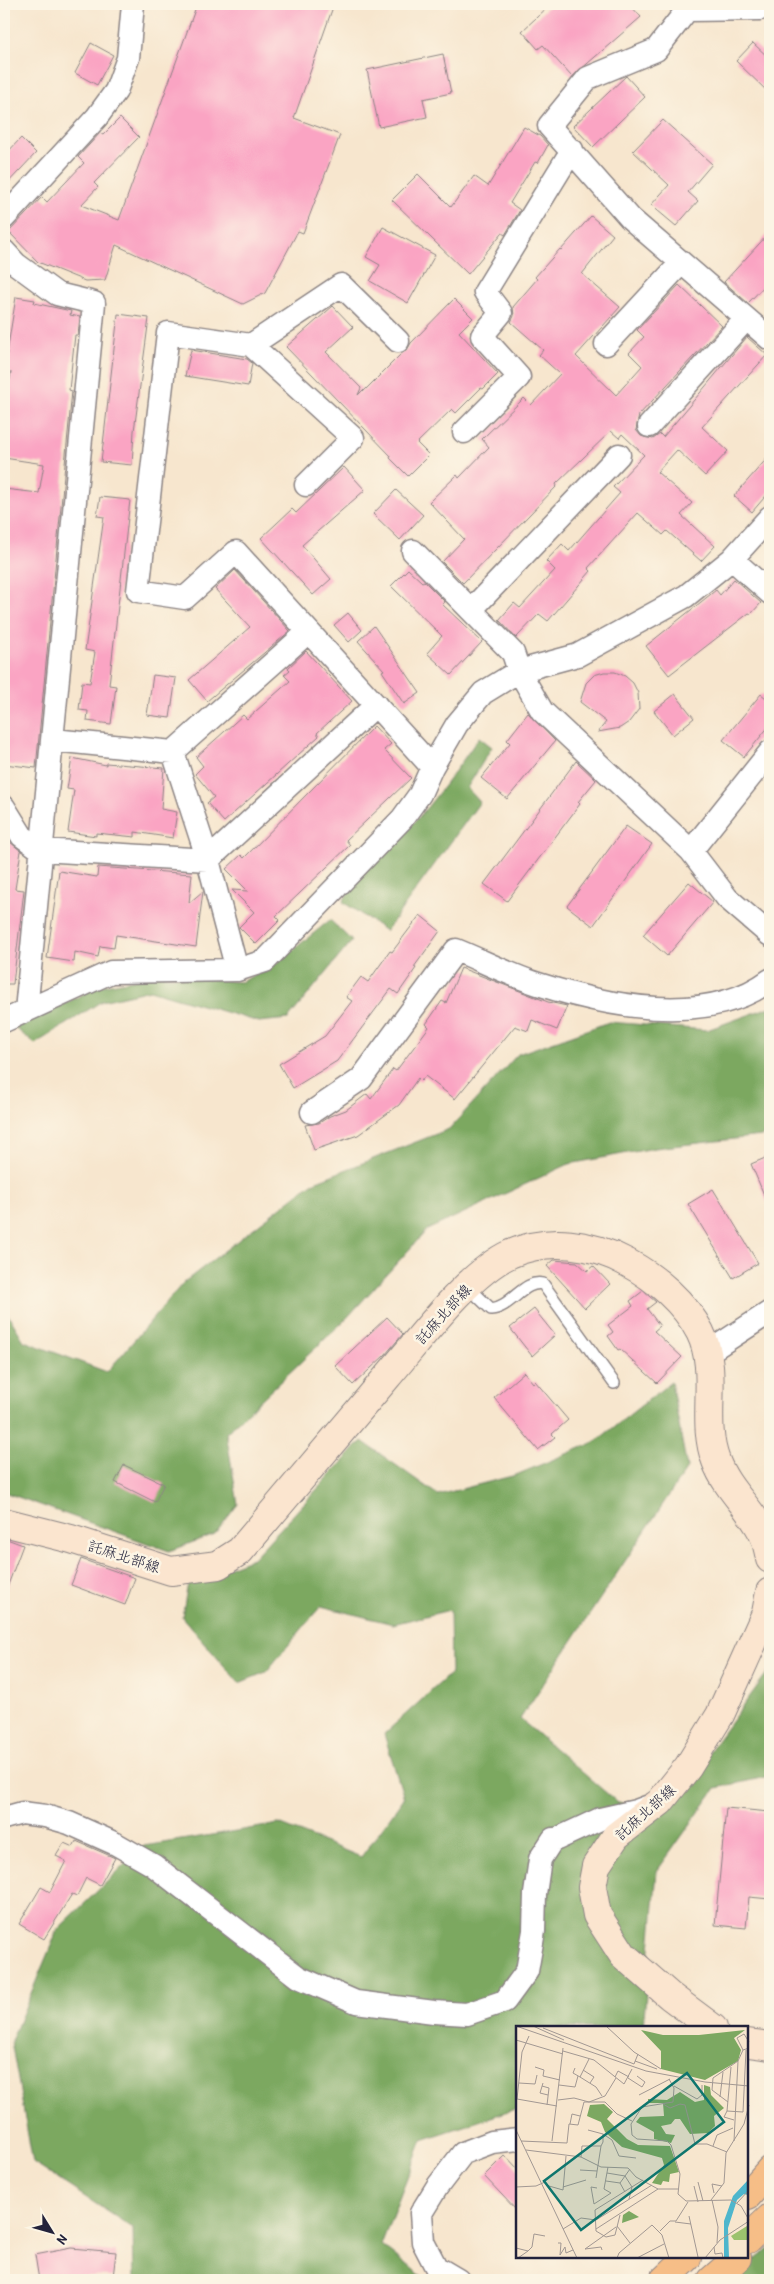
<svg xmlns="http://www.w3.org/2000/svg" width="774" height="2284" font-family="'Patrick Hand','Klee One',sans-serif">
<rect width="100%" height="100%" fill="#fcf5e5"/>
<filter id="ink" filterUnits="userSpaceOnUse"><feTurbulence type="fractalNoise" baseFrequency=".02" numOctaves="2"/><feDisplacementMap in="SourceGraphic" scale="10" xChannelSelector="R" yChannelSelector="G"/><feConvolveMatrix kernelMatrix="1 2 1 2 8 2 1 2 1" color-interpolation-filters="sRGB"/></filter>
<filter id="wash" filterUnits="userSpaceOnUse"><feTurbulence type="fractalNoise" baseFrequency=".0096" numOctaves="4" result="noise"/><feDisplacementMap in="SourceGraphic" scale="20" xChannelSelector="R" yChannelSelector="G"/><feGaussianBlur stdDeviation="1.12" result="paint"/><feColorMatrix in="noise" values="0 0 0 0 0 0 0 0 0 0 0 0 0 0 0 0 0 1.4 0 .05"/><feComposite in="paint" operator="in"/></filter>
<g filter="url(#wash)">
<rect width="100%" height="100%" fill="#f7e6ce"/>
<path fill="#7ca861" stroke="#4f654e" d="M479 737 492 747 467 788 480 802 386 931 343 902C356 872 388 852 409 828 435 800 457 769 479 737Z
M330 920 352 941 288 1019 259 1022 150 990 102 1001 35 1044 15 1028 100 986 158 975 241 982 278 962Z
M770 1007V1135L655 1148 569 1164 427 1230 345 1320 226 1433 238 1504 215 1534 169 1551 4 1492V1308L24 1341 107 1372 183 1283 312 1183 449 1129 518 1054 609 1022 707 1030Z
M671 1382 687 1468 520 1719 617 1802 666 1810 770 1669V1776L716 1788 657 1871 643 2028H518V2108L422 2140 381 2245 427 2280H134L133 2228 33 2163 11 2041 58 1929 144 1846 279 1824 361 1857 404 1798 384 1734 451 1673 450 1610 393 1624 321 1606 266 1672 239 1683 182 1617 188 1583 253 1558 362 1441 438 1495 516 1475 595 1442Z
M770 2247V2280H729Z"/>
<g id="blocks">
<path fill="#faa4c3" d="M197 4H334L294 118 340 135 303 233 298 231 265 293 243 304 116 245 105 280 85 281 38 262 9 232 42 197 47 202 84 163 78 157 100 133 103 135 120 118 139 137 94 183 98 187 81 205 119 220Z
M551 4H629L641 17 572 77 543 45 538 49 522 31Z
M91 43 113 55 97 85 75 73Z
M753 43 770 59V94L736 61Z
M443 54 451 93 423 99 427 117 379 127 367 70Z
M626 76 645 97 593 147 573 126Z
M663 120 712 164 688 192 698 201 676 226 651 205 669 185 633 151Z
M524 127 540 136 548 145 538 163 535 162 510 203 520 210 505 235 502 233 468 274 392 200 418 174 451 207 474 176 488 186Z
M21 138 36 153 4 187V156Z
M591 216 613 235 582 274 620 307 576 356 616 395 642 366 629 353 644 337 637 330 679 285 722 326 639 415 636 430 641 436 653 439 660 434 663 437 747 337 767 355 702 427 728 451 705 476 677 450 657 472 692 503 681 515 715 546 701 561 667 531 663 535 638 513 588 568 591 571 548 621 539 614 516 638 499 620 514 603 520 608 555 570 546 561 562 544 569 551 620 493 613 487 644 455 622 434 619 438 611 431 556 484 557 486 529 515 463 583 442 562 464 539 429 502 457 475 459 478 489 447 482 439 524 398 531 405 560 374 539 355 543 350 511 322 514 316 513 307 537 279 535 277 560 249 561 250Z
M383 227 435 255 408 303 370 281 380 265 366 257Z
M770 232V280L748 303 724 282Z
M16 297 35 300 34 303 71 311 70 315 80 317 78 335H75L69 390 72 391 36 768 4 764V489L39 493 44 464 4 458V416L11 372 4 371Z
M454 299 473 318 459 332 498 374 483 389 481 388 456 413 452 409 417 443 429 455 408 476 390 458 391 456 286 347 333 306 353 327 326 352 361 388 358 395 363 390 364 391 401 354 407 350 411 343Z
M118 314 149 318 134 431 132 465 101 462Z
M191 350 247 359 252 363 248 386 185 376Z
M770 455V491L752 512 734 496Z
M344 467 365 490 302 545 331 579 313 595 261 538 292 509 296 513Z
M396 490 423 515 400 540 373 514Z
M100 497 130 500 109 685 116 686 111 724 87 721 88 711 79 710 82 682 90 683 95 652 85 650 104 517 97 516Z
M408 569 422 582 424 581 445 602 442 604 482 642 451 675 427 653 442 636 391 586Z
M235 570 290 631 207 701 189 680 250 627 215 589Z
M734 579 761 603 751 614 749 613 669 675 646 646 716 590 720 595Z
M348 613 362 630 349 642 334 625Z
M374 626 420 693 404 704 382 671 384 670 358 641Z
M306 651 352 701 317 733 319 736 224 822 207 803 214 797 195 774 203 766 196 757 243 715 247 719 290 681 284 675 290 670 288 668Z
M604 672H615L625 676 633 683 638 693 639 709 629 722 620 728 598 732 606 722 580 702 586 683 594 675Z
M153 675 176 678 170 718 147 715Z
M675 694 694 718 673 735 654 711Z
M761 694 770 701V725L744 757 723 740Z
M528 713 555 741 507 799 481 778 510 743 507 740Z
M374 726 391 744 384 750 411 778 346 840 350 845 276 916 280 920 256 944 239 927 254 912 232 890 248 891 226 869 241 855 244 858Z
M72 758 106 765V763L164 768 161 809 177 812 173 838 135 832V837L96 833V836L68 832 74 790 67 789Z
M576 761 596 780 578 802 580 804 507 901 484 884Z
M626 826 652 844 593 926 567 906Z
M4 841 10 842 21 851 15 889 24 890 13 984H4Z
M98 867 192 874 189 903 203 891 196 947 116 935 114 948 100 946 98 957 75 952 74 962 47 958 59 871 97 877Z
M689 882 713 902 667 956 643 935Z
M420 915 440 931 414 967 416 968 398 994 391 989 337 1061 293 1088 279 1064 325 1036 352 1001 346 997 361 977 368 982 390 951 392 952Z
M461 968 548 1002 567 1006 557 1030 532 1020 528 1031 515 1026 455 1099 425 1076 421 1081 418 1078 399 1105 358 1135 314 1150 305 1125 319 1123 330 1116 346 1110 367 1094 371 1099 393 1069 396 1071 429 1027 426 1024 442 1001 446 1003Z
M770 1156V1209L751 1164Z
M713 1189 758 1263 733 1278 688 1204Z
M554 1260 577 1262 587 1271 593 1266 610 1284 585 1308 547 1266Z
M643 1291 656 1302 647 1309 660 1326 654 1331 682 1357 657 1383 620 1349 618 1350 608 1336 613 1332 608 1325 633 1306 630 1301Z
M534 1309 555 1335 532 1356 510 1328Z
M387 1317 403 1334 385 1355 353 1385 335 1366Z
M524 1372 533 1383 535 1381 568 1420 552 1434 555 1437 538 1450 494 1398Z
M124 1465 164 1484 155 1502 115 1482Z
M4 1538 23 1545 5 1593H4Z
M81 1559 135 1578 125 1605 71 1585Z
M726 1808 770 1812V1899L749 1897 746 1928 715 1925Z
M76 1841 115 1858 100 1885 86 1878 77 1896 72 1894 44 1939 19 1924 41 1887 50 1892 66 1861 56 1856 64 1843 73 1847Z
M505 2155 518 2169V2212L484 2176Z
M71 2248 116 2252 113 2277 85 2276 72 2280H39L35 2255Z"/>
</g>
</g>
<g filter="url(#ink)">
<use href="#blocks" fill-opacity="0" stroke="#8c8484" stroke-width="1"/>
<g fill="none" stroke-linecap="round" stroke-linejoin="round">
<g stroke="#8c8484" stroke-width="14">
<path id="lane" d="M467 1286 491 1309C511 1308 524 1279 543 1284L614 1383"/>
</g>
<g stroke="#8c8484" stroke-width="25">
<path id="street" d="M761 4 760 9 687 10 656 50 588 78 549 126 631 219 770 339
M4 218 97 117 116 91 128 58 133 4
M4 251 16 264 57 294 94 303 26 1011
M606 344 681 263
M251 345 341 285 398 341
M649 426 746 319
M464 432 519 377 482 336 501 313 485 292 572 150
M306 485 353 438 251 345 168 333 138 591 185 598 236 552 432 767
M413 551 513 653 519 671 542 711 691 851
M732 559 770 593
M471 610 619 455
M53 740 173 752 308 632
M173 752 208 860 237 970
M770 752 691 851 727 898 770 935
M4 807 22 836 41 850 208 860 376 705
M4 1021 111 972 237 970 265 961 402 819 420 794 432 767 457 724 483 693 519 671 578 655 686 596 732 559 770 517
M312 1112 361 1079 456 950C483 961 510 975 538 984 607 1006 707 1027 770 980
M707 1353 770 1312
M4 1818 22 1813 45 1816 69 1823 116 1844 153 1865 298 1977 356 2002 434 2012 467 2014 505 2001 527 1971 534 1931 535 1894 540 1859 553 1839H557L600 1819 636 1811 652 1805
M458 2280 436 2267 423 2242 421 2213 437 2187 463 2153 492 2142 518 2139"/>
</g>
<g stroke="#8c8484" stroke-width="30">
<path id="secondary" d="M4 1522 71 1539 171 1571 218 1565 240 1551C289 1493 338 1435 387 1377 419 1340 467 1274 510 1254 549 1237 592 1243 628 1263 656 1278 685 1303 700 1332 720 1372 700 1420 716 1461 727 1491 755 1512 765 1538 767 1545 769 1553 770 1559
M713 2028 670 1996 623 1955 597 1915 592 1887 596 1866 616 1836 660 1802 688 1767 720 1715 766 1613 770 1592
M748 2043 770 2046"/>
</g>
<g stroke="#8c8484" stroke-width="30">
<path id="highway" d="M748 2195 770 2170
M748 2239 770 2218
M664 2280 687 2258
M712 2280 737 2258"/>
</g>
<use href="#lane" stroke="#fff" stroke-width="11"/>
<use href="#street" stroke="#fff" stroke-width="22"/>
<use href="#secondary" stroke="#fbe5cf" stroke-width="28"/>
<use href="#highway" stroke="#f6be87" stroke-width="28"/>
</g>
</g>
<g text-anchor="middle" dominant-baseline="central" stroke-width="5" stroke-linejoin="round" paint-order="stroke">
<g font-size="15" fill="#22223b" stroke="#fcf5e5">
<text transform="translate(443 1314) rotate(-48)">託麻北部線</text>
<text transform="translate(124 1556) rotate(18)">託麻北部線</text>
<text transform="translate(645 1812) rotate(-42)">託麻北部線</text>
</g>
</g>
<g transform="translate(516 2026)">
<rect width="232" height="232" fill="#f7e6ce"/>
<path d="M231 200 232 214H218L215 210Z" fill="#9bc26e"/>
<path d="M125 4 147 9H183L229 4 218 12 225 24 222 35 189 54 145 43V25ZM188 59 194 61 195 69 208 82 198 90 199 100 192 107 174 108 164 93H159L155 98 145 100 150 108 159 109 155 117 138 113V106L120 96 124 91 148 90 147 77H132V73L151 74 164 66 179 76 188 74ZM88 78 97 86 91 93 111 113 122 119 154 120 163 146 154 148 153 156 147 155 145 159 136 157 148 139 146 132 106 121 89 106 85 96 71 90 74 79ZM113 185 123 191 106 197 107 189Z" fill="#7ca861"/>
<path d="M232 154V169L228 168 221 174 212 202 213 232H208V195L217 170Z" fill="#4eb6cc"/>
<path fill="none" stroke="#a29893" stroke-width="1" d="M0 0 130 45 189 56 233 60M17 0 48 14M90 0 118 26 145 43M27 2 118 38 122 28M13 10 6 26 1 73 41 80M0 14 47 28M227 24 221 12 228 8 233 16M47 25 78 34 108 58 116 43M119 35 141 43M19 41 28 44 27 50 44 54M215 41 211 85 227 86 230 24M59 42 57 47 64 51 73 33M67 44 78 51 74 57M64 51 80 61 86 70M99 51 102 45 113 51M112 52 126 61 129 56 121 50M153 53 158 62 157 76 126 81 115 98 116 109 121 113 151 115 155 119 164 148 162 168 170 175 215 174 225 180 233 194M3 57 19 58 21 49M27 57 24 67 32 69M43 59 59 61 62 50M26 60 33 62 31 79M158 60 181 73 186 69V59M123 69 154 53M204 71 207 46M42 74 58 72 73 76 89 70 100 52M212 76 196 64 197 52 222 35 227 24 233 22M147 78 154 82 164 78 169 79 179 118H191L211 126M211 85 208 91 218 94M54 98 56 88 64 90M0 104 61 232M87 108 96 114 103 130 120 132M5 115 51 117 53 98 62 99 68 76H89L101 88 116 95M36 115 47 22M218 115 222 35M197 120 201 109 217 102M10 124 65 131 85 141 112 142 120 151 142 163M65 131 66 120H85L87 116V108L72 104M64 144 81 145M91 147 109 150 116 161 113 173M80 152 85 120M90 155 104 157 109 166M182 156 187 175M104 157 114 143M178 160 182 176M0 161 20 160 29 156 33 160 47 164 50 130M47 161 70 154M81 162 75 161 78 178 95 167 88 163 92 141M198 167 196 158 206 160M195 174 208 157 210 127 228 98 233 79M196 174 202 201 201 217M221 177 233 164M104 189 99 209 90 211 80 205 79 184 127 154M173 190 182 231M159 196 175 198M101 200 114 217M47 203 65 192 80 194 136 159M80 203 142 163H162M144 205 154 195H160L172 176M42 217H45L44 229 49 221 50 227 57 224M198 221 199 228 206 227 207 232M0 222 12 225 2 232M86 224 85 221 69 223 100 201M12 225 16 221 18 208 29 210M101 232 103 227 136 199 146 209 153 232M121 232 148 218M156 232H189M189 232 204 214 233 195"/>
<path fill="#0f766e" fill-opacity="0.15" stroke="#0f766e" stroke-width="2.5" d="M171 47 208 96 65 204 28 155Z"/>
<rect width="232" height="232" fill="none" stroke="#22223b" stroke-width="2.5"/>
</g>
<rect width="774" height="2284" fill="none" stroke="#fcf5e5" stroke-width="20"/>
<g transform="translate(52 2232) rotate(127)" stroke="#fcf5e5" stroke-width="4" paint-order="stroke">
<path d="M0-4L9 19L0 12L-9 19Z" fill="#22223b"/>
<text y="-8" font-size="14" font-weight="bold" text-anchor="middle" fill="#22223b">N</text>
</g>
</svg>
